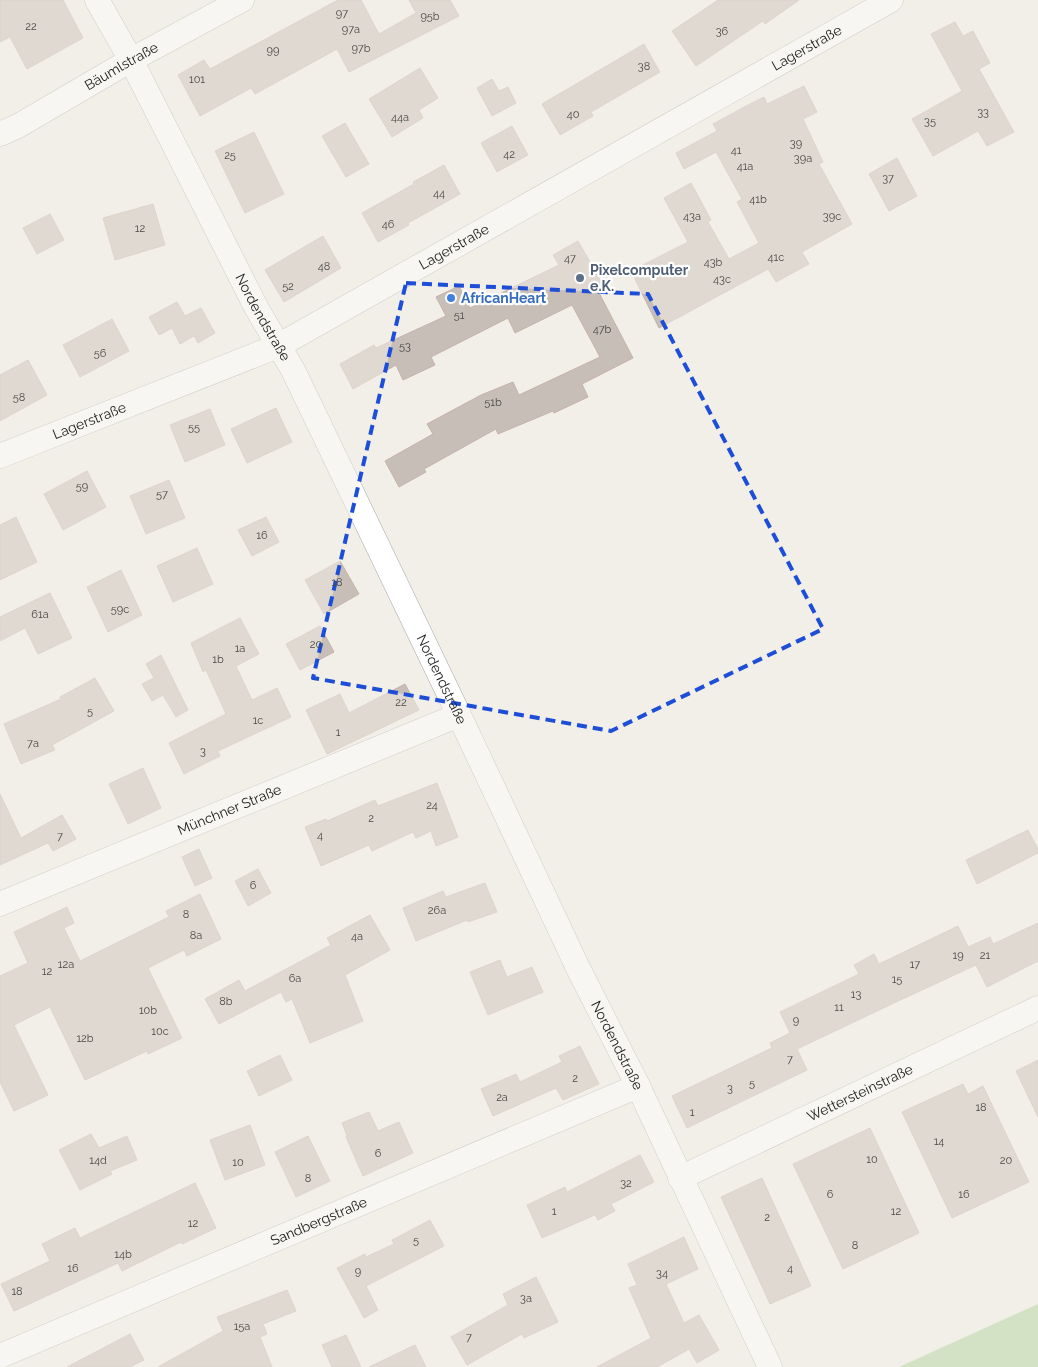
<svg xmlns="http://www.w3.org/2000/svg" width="1038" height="1367" font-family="Raleway,sans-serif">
<rect width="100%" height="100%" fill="#f2eee8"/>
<path fill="#aed29c" d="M1038 1304V1367H899Z"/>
<path fill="#c7beb7" stroke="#c4b4aa" d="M0 0H63L83 38 27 69 10 37 0 42Z
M338 0H361L379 34 416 13 409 0H450L459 16 349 72 337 49 255 94 251 88 200 116 178 75 204 60 210 69Z
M718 0H799L765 24 763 21 696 66 672 31Z
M955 22 963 36 973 31 990 63 979 69 1014 132 987 146 978 131 933 156 912 119 962 91 931 34Z
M644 44 660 72 591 112 593 116 560 135 542 104Z
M420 68 438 98 419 110 423 118 392 137 369 99Z
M492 79 499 91 508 87 516 103 492 116 477 88Z
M804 86 817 112 803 119 823 162 819 164 852 224 802 252 809 264 776 282 768 269 659 328 631 271 688 242 664 198 691 183 711 220 708 222 729 259 759 243 737 202 742 199 716 152 684 169 676 153 717 131 713 124 746 106 764 97 767 104Z
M345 123 369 164 346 177 322 136Z
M512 126 528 155 497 172 481 143Z
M254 132 284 194 245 213 215 151Z
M897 158 917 196 889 211 869 174Z
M444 165 460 194 408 223 409 225 378 242 362 213 414 184 413 182Z
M153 204 165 245 115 260 103 218Z
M50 214 64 240 37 254 23 228Z
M323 236 341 268 284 302 265 270Z
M578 241 602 283 596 287 633 358 582 384 588 397 554 413 553 411 498 434 496 429 424 469 426 472 399 487 385 461 433 434 427 424 481 395 513 382 519 395 600 357 572 305 515 333 508 318 431 357 435 365 403 380 396 365 353 389 340 364 374 345 376 348 446 316 436 297 459 286 470 308 559 265 553 255Z
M177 302 185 316 201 308 215 333 198 343 194 336 180 344 172 328 159 335 149 317Z
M112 319 129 351 80 377 63 345Z
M28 360 47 395 0 421V375Z
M276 408 292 442 247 463 231 429Z
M210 409 225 445 185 462 170 425Z
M87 471 106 507 63 530 44 494Z
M169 480 185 518 146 534 130 496Z
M16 517 37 562 0 580V525Z
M266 517 279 542 252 556 238 530Z
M197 548 213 584 173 602 157 566Z
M340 561 359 594 324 614 305 580Z
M121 570 142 615 108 632 87 587Z
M50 593 72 638 38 654 25 628 0 641V617Z
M240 618 259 654 236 666 252 700 277 688 291 717 218 751 220 756 184 774 169 743 226 714 206 670 203 672 191 643Z
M320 626 334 652 300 670 286 644Z
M161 655 188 710 176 717 163 695 152 701 142 684 154 678 146 664Z
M95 678 114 711 52 745 55 750 21 764 4 724 61 699 60 697Z
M405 684 419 710 327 754 306 710 340 694 349 713Z
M143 768 161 808 128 824 109 784Z
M437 783 458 837 436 846 431 831 416 838 413 832 372 851 369 845 321 866 305 827 326 819 327 821 375 800 378 806Z
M0 794 21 838 62 815 76 839 53 851 48 843 0 865Z
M1028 830 1038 849V853L977 884 966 860Z
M199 849 212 878 195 886 182 857Z
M258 869 271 893 248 906 235 881Z
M485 883 497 912 468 922 467 920 416 941 403 908 443 891 446 897Z
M200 894 221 939 187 956 184 950 148 968 182 1038 148 1054 147 1051 85 1080 50 1007 14 1025 48 1095 14 1111 0 1082V976L28 963 14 932 67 907 74 923 64 928 80 961 169 917 166 911Z
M370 915 390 950 345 975 363 1021 310 1043 292 999 286 1002 281 992 219 1024 205 999 239 980 245 991 331 945 327 938Z
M1038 923V961L987 987 976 965 896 1002 797 1049 807 1070 687 1128 672 1096 772 1048 770 1043 790 1033 780 1012 859 974 854 965 874 954 879 964 958 926 968 947 990 937 993 944Z
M500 960 507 977 532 967 543 992 488 1015 470 972Z
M580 1046 599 1084 563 1100 556 1088 493 1116 481 1089 516 1074 520 1082 562 1062 559 1056Z
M280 1055 292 1080 259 1096 247 1071Z
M1038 1060V1117L1016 1071Z
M963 1084 968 1094 983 1086 1029 1182 952 1218 902 1112Z
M369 1112 378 1131 399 1122 413 1153 363 1176 346 1137 347 1136 342 1123Z
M250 1125 265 1165 225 1180 210 1140Z
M870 1128 919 1233 843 1269 793 1164Z
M91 1134 99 1148 127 1136 137 1160 110 1171 112 1174 80 1190 59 1150Z
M308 1136 330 1181 296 1197 275 1152Z
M640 1155 654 1182 611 1204 615 1211 598 1220 595 1215 542 1238 527 1205 565 1187 567 1192Z
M762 1178 811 1286 770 1304 721 1197Z
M195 1183 216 1228 182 1244 181 1242 122 1271 118 1263 14 1311 1 1284 50 1261 42 1244 75 1228 80 1238Z
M430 1220 444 1246 366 1286 378 1310 364 1318 337 1268 365 1254 366 1257 394 1244 392 1240Z
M684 1237 698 1269 666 1284 684 1323 699 1315 719 1350 697 1363 689 1349 657 1367H597L651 1338 629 1288 637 1285 628 1264Z
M536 1277 558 1322 524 1338 522 1334 467 1365 451 1337 508 1305 503 1294Z
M287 1290 296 1311 263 1324 267 1334 260 1337 272 1367H158L223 1331 217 1317Z
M130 1334 144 1360 130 1367H67Z
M346 1335 361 1367H332L322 1345Z
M415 1345 426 1367H369Z"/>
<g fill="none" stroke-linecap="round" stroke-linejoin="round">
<g stroke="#a8a8a8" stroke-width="25">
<g id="minor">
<path id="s1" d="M97 0 131 60 257 309 293 370 459 715 578 968 638 1086 770 1367"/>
<path id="s2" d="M0 134 18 126 131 60 242 0"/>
<path id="s3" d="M0 456 278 346 891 0"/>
<path id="s4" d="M0 904 459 715"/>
<path id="s5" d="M680 1178 1038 1008"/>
<path id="s6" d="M0 1356 638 1086"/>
</g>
</g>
<use href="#minor" stroke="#fff" stroke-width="24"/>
</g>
<path d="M0 0H1038V1367H0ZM406 283 648 294 823 629 611 731 313 678Z" fill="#f2eee8" fill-opacity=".55" fill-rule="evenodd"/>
<path fill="none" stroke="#1d4ed8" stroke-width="4" stroke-dasharray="10 6" stroke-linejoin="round" d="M406 283 648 294 823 629 611 731 313 678Z"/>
<circle fill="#5c6f8a" stroke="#fff" stroke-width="2" cx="580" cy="278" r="5"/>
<circle fill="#3f7fe0" stroke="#fff" stroke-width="2" cx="451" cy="298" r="5"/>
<g text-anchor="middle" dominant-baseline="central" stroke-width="4.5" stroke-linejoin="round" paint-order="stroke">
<g font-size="11" fill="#4a4846">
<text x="342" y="13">97</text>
<text x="430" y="16">95b</text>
<text x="31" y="26">22</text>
<text x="351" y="29">97a</text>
<text x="722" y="31">36</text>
<text x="361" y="48">97b</text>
<text x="273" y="50">99</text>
<text x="644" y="66">38</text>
<text x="197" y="79">101</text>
<text x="983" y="112">33</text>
<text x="573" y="114">40</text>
<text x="400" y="117">44a</text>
<text x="930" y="121">35</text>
<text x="796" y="143">39</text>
<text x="736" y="150">41</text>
<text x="509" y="154">42</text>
<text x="230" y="155">25</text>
<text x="803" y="158">39a</text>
<text x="745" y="166">41a</text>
<text x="888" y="178">37</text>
<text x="439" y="193">44</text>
<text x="758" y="199">41b</text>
<text x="692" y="216">43a</text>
<text x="832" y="216">39c</text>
<text x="388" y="224">46</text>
<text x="140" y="228">12</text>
<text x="776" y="257">41c</text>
<text x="570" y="258">47</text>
<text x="713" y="262">43b</text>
<text x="324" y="266">48</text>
<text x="722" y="279">43c</text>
<text x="288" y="286">52</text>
<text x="459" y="315">51</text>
<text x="602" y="329">47b</text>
<text x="405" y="346">53</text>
<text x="100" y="353">56</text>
<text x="19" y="397">58</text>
<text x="493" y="402">51b</text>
<text x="194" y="427">55</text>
<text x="82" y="486">59</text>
<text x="162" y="494">57</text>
<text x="262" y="535">16</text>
<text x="337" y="582">18</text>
<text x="120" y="609">59c</text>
<text x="40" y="614">61a</text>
<text x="316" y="644">20</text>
<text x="240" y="648">1a</text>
<text x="218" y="659">1b</text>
<text x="401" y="702">22</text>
<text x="90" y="711">5</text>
<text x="258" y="720">1c</text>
<text x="338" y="732">1</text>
<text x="33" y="743">7a</text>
<text x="203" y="751">3</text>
<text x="432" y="805">24</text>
<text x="371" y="818">2</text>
<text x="320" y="835">4</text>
<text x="60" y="836">7</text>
<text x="253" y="885">6</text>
<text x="437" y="910">26a</text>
<text x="186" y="914">8</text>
<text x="196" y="935">8a</text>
<text x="357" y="936">4a</text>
<text x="958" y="955">19</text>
<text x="985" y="955">21</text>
<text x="66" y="964">12a</text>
<text x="915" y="964">17</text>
<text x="47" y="971">12</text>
<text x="295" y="978">6a</text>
<text x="897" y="979">15</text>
<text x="856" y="994">13</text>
<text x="226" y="1001">8b</text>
<text x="839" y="1007">11</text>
<text x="148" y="1010">10b</text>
<text x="796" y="1020">9</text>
<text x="160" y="1031">10c</text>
<text x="85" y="1038">12b</text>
<text x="790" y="1059">7</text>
<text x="575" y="1078">2</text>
<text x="752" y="1083">5</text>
<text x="730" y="1088">3</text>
<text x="502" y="1097">2a</text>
<text x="981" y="1107">18</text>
<text x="692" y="1112">1</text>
<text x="939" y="1141">14</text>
<text x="378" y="1153">6</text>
<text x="872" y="1159">10</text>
<text x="98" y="1160">14d</text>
<text x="1006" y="1160">20</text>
<text x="238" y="1162">10</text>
<text x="308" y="1178">8</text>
<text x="626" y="1183">32</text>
<text x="830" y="1194">6</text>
<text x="964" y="1194">16</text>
<text x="554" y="1211">1</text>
<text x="896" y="1211">12</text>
<text x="767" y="1217">2</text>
<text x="193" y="1223">12</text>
<text x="416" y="1240">5</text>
<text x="855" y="1245">8</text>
<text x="123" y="1254">14b</text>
<text x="73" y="1268">16</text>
<text x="790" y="1268">4</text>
<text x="358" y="1271">9</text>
<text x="662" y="1273">34</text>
<text x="17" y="1291">18</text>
<text x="526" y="1298">3a</text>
<text x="242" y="1326">15a</text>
<text x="469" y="1337">7</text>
</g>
<g font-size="14" fill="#212121" stroke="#fff">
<text stroke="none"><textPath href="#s3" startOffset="906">Lagerstraße</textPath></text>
<text stroke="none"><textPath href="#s2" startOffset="139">Bäumlstraße</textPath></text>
<text stroke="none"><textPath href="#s3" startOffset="501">Lagerstraße</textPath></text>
<text stroke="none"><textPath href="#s1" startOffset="358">Nordendstraße</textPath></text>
<text stroke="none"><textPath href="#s3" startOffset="96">Lagerstraße</textPath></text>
<text stroke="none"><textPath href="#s1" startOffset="762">Nordendstraße</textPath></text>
<text stroke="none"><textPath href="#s4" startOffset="248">Münchner Straße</textPath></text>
<text stroke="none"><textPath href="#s1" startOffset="1168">Nordendstraße</textPath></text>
<text stroke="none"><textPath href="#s5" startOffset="199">Wettersteinstraße</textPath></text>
<text stroke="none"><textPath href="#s6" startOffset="346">Sandbergstraße</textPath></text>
</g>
<g font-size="14" font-weight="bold" fill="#4e5e75" stroke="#fff" text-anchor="start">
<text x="590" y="270">Pixelcomputer<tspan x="590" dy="16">e.K.</tspan></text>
</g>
<g font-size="14" font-weight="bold" fill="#366cbe" stroke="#fff" text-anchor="start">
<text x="461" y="298">AfricanHeart</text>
</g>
</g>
</svg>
